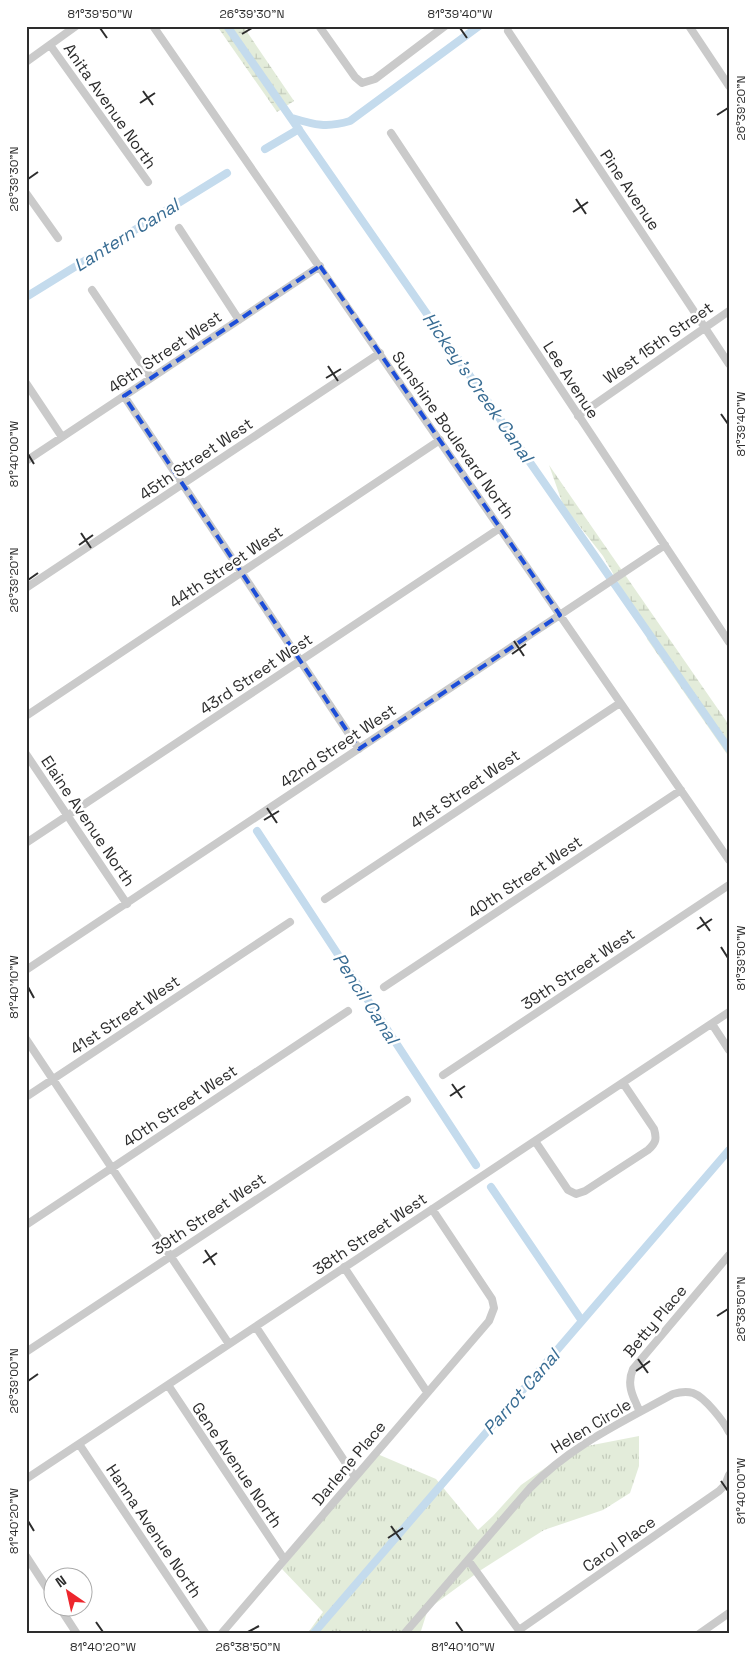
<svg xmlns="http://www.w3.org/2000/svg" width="755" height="1660" font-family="'Space Grotesk',sans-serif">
<defs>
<pattern id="grass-tufts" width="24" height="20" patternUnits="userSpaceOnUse" patternTransform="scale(1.25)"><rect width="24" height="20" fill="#e3ecda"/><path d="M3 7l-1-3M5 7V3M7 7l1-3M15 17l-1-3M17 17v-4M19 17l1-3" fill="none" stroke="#c3cbbb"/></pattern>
<pattern id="wetland-marsh" width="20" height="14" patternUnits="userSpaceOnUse" patternTransform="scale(1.25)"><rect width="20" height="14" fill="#e3ecda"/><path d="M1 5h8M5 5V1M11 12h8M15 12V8" fill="none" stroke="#c3cbbb"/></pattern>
</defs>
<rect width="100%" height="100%" fill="#fff"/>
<path fill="url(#grass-tufts)" d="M639 1436V1466L630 1493 603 1510 544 1530 481 1570 428 1609 420 1634H307L323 1612 282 1569 375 1453 436 1479 478 1530 493 1516 521 1485 572 1449Z"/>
<path fill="url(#wetland-marsh)" d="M217 26H243L294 101 277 112Z
M549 465 729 725V757L647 639 646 631 603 556 563 505Z"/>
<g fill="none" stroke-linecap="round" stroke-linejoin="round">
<path stroke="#c4dbed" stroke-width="8" d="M227 26 729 749
M292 118C315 125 327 128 350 121L479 26
M265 149 299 129
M26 297 227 173
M257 831 476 1165
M491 1187 582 1321
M313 1634C451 1472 591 1312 729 1150"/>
<path stroke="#cacaca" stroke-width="8" d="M153 26 729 860
M319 26 355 77 362 83 375 79 445 26
M689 26 729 86
M508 31 729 364
M50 45 148 182
M26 62 76 26
M391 133 729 642
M26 193 58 238
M179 228 239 320
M92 290 151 378
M26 383 62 437
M124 396 359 749
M578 416 729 311
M26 461 320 266
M26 588 380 353
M26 716 440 440
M26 754 127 904
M26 843 500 528
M325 899 620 703
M26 970 665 545
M384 987 681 790
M712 1024 729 1050
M26 1039 229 1344
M443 1075 729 885
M26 1097 290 922
M535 1141 568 1190 576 1194 585 1191 648 1150C656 1143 657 1139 654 1129L623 1083
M26 1225 348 1011
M344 1267 427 1392
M256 1327 355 1477
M26 1352 407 1100
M168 1385 284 1559
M640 1412C633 1397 626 1385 633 1369L729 1255
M79 1444 206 1634
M26 1479 729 1012
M26 1556 52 1596
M468 1560 521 1633
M60 1608 77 1634
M519 1630 719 1491 725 1485 729 1475
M221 1634 489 1321 494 1308 492 1299 432 1209
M404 1634 530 1488C570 1446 622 1422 673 1394 680 1392 686 1391 693 1393 705 1397 724 1422 729 1432
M699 1634 729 1613"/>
</g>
<path fill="none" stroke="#1d4ed8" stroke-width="4" stroke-dasharray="10 6" stroke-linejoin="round" d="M320 266 560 615 359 749 124 396Z"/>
<path fill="none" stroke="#2d2d2d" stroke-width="2" d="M100 28 107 38M460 28 467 38M242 34 252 28M143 91 153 105M140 103 155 93M717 115 728 108M28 179 38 172M576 199 586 214M573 212 588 202M328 366 338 381M326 378 341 369M721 414 728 424M28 454 34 464M81 533 91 548M79 545 93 535M28 580 38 573M514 641 524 656M512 654 526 644M267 808 277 823M264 820 279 811M700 917 710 931M697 929 712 919M721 947 728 958M28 987 34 998M452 1084 462 1098M450 1096 465 1086M205 1250 215 1265M203 1263 217 1253M717 1316 728 1309M638 1359 648 1373M636 1371 650 1361M28 1381 38 1374M721 1481 728 1491M28 1521 34 1531M391 1526 401 1540M388 1538 403 1528M96 1622 103 1632M456 1622 463 1632M248 1632 259 1626"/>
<g text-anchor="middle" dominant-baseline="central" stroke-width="5" stroke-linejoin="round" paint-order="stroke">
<g font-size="16" fill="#2d2d2d" stroke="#fff">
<text transform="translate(110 106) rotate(55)">Anita Avenue North</text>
<text transform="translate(630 190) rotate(56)">Pine Avenue</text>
<text transform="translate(658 343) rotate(-35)">West 15th Street</text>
<text transform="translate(165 352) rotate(-34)">46th Street West</text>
<text transform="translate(571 380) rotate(57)">Lee Avenue</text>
<text transform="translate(453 435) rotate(55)">Sunshine Boulevard North</text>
<text transform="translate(196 459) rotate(-34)">45th Street West</text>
<text transform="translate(226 567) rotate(-34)">44th Street West</text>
<text transform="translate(256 674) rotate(-34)">43rd Street West</text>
<text transform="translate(338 746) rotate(-34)">42nd Street West</text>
<text transform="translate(465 789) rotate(-34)">41st Street West</text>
<text transform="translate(88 821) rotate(56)">Elaine Avenue North</text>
<text transform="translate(525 877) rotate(-34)">40th Street West</text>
<text transform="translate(578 969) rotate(-34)">39th Street West</text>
<text transform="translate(125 1015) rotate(-34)">41st Street West</text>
<text transform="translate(180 1106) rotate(-34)">40th Street West</text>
<text transform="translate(209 1214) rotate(-34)">39th Street West</text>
<text transform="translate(370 1234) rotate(-34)">38th Street West</text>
<text transform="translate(655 1321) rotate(-50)">Betty Place</text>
<text transform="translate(591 1426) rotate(-31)">Helen Circle</text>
<text transform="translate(349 1463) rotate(-50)">Darlene Place</text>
<text transform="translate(237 1465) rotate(56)">Gene Avenue North</text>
<text transform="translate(154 1531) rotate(56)">Hanna Avenue North</text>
<text transform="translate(619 1544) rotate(-35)">Carol Place</text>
</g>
<g font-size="18" font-style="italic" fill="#386c93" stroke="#fff">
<text transform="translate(126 235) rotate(-32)">Lantern Canal</text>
<text transform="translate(478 387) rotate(55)">Hickey's Creek Canal</text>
<text transform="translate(366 998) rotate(57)">Pencil Canal</text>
<text transform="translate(521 1392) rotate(-49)">Parrot Canal</text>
</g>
</g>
<rect width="755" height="1660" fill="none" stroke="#ffffff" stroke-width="55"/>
<g transform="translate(68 1592) rotate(326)"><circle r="24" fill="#ffffff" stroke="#ababab"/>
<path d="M0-4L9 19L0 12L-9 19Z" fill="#ed262d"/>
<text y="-8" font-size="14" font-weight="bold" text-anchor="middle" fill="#2d2d2d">N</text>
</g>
<rect x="28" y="28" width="700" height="1604" fill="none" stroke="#2d2d2d" stroke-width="2"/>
<g font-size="12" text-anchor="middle" fill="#2d2d2d">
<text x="100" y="18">81°39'50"W</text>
<text x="252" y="18">26°39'30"N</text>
<text x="460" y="18">81°39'40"W</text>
<text transform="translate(741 108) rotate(-90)" y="4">26°39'20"N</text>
<text transform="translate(14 179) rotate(-90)" y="4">26°39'30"N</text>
<text transform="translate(741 424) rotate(-90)" y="4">81°39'40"W</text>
<text transform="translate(14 454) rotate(-90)" y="4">81°40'00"W</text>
<text transform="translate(14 580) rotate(-90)" y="4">26°39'20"N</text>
<text transform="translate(741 958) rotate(-90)" y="4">81°39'50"W</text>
<text transform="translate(14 987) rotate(-90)" y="4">81°40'10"W</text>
<text transform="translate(741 1309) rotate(-90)" y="4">26°38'50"N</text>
<text transform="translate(14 1381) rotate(-90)" y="4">26°39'00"N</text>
<text transform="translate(741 1491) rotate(-90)" y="4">81°40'00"W</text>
<text transform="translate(14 1521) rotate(-90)" y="4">81°40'20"W</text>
<text x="103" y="1651">81°40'20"W</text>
<text x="248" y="1651">26°38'50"N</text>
<text x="463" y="1651">81°40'10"W</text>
</g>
</svg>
